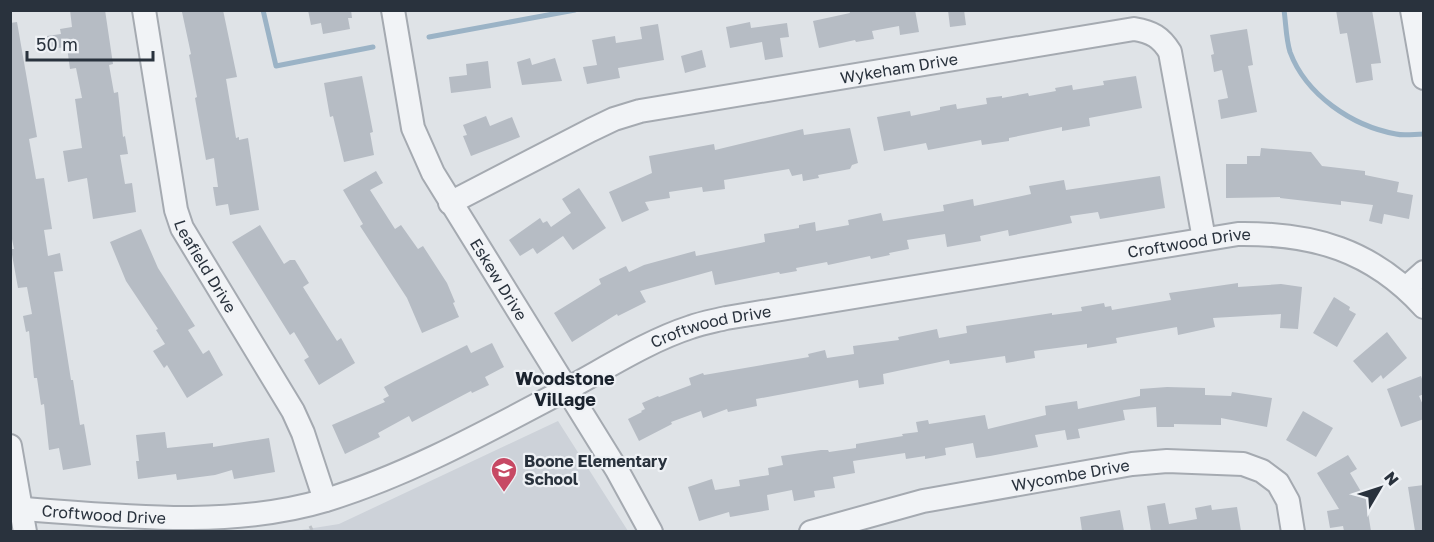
<svg xmlns="http://www.w3.org/2000/svg" width="1434" height="542" font-family="'Golos Text',sans-serif">
<rect width="100%" height="100%" fill="#dfe3e7"/>
<path fill="#cdd2d9" d="M558 421 628 531H295L339 524Z"/>
<g fill="none" stroke-linecap="round" stroke-linejoin="round">
<path stroke="#9bb3c6" stroke-width="5" d="M263 10 276 66 373 47
M1284 10C1286 24 1286 39 1290 52 1306 95 1352 126 1396 134 1404 136 1415 134 1424 134
M429 37 575 10"/>
</g>
<path fill="#b6bcc4" d="M70 10H105L113 64 109 65 114 93 118 92 123 137 125 136 128 154 120 155 125 184 132 183 136 212 93 219 87 178 68 182 63 151 82 148 75 99 82 98 76 68 70 69 67 47 49 49 47 36 61 34 60 29 72 27Z
M192 10H223L237 77 226 79 236 138 239 137V140L248 138 259 210 230 215 228 204 216 206 213 187H218L214 158 206 160 195 98 197 97 189 55 191 54 182 12Z
M308 10H351L352 18H348L350 29 323 34 321 23 311 25Z
M849 10H915L919 32 900 35 899 26 872 31 874 39 856 42 855 40 819 48 813 21 850 13Z
M948 10H964L966 25 950 27Z
M1336 10H1372L1381 63 1371 64 1373 80 1356 83 1347 33 1340 34Z
M17 22 37 137 29 139 36 179 44 178 52 229 44 230 48 256 60 253 63 271 54 272 71 380H73L80 425 84 424 91 465 63 470 59 448 49 450 44 404 41 405 37 378H34L29 331 26 332 23 316 32 314 27 287 18 288 11 249H14L10 229V23Z
M750 22 751 28 787 23 789 37 780 38 783 57 765 60 762 42 730 48 726 27Z
M658 24 664 60 618 68 620 78 587 84 583 67 597 65 592 40 615 36 616 43 642 39 640 27Z
M1247 29 1253 65 1248 66 1257 112 1221 119 1218 100 1228 98 1222 70 1214 72 1211 55 1214 54 1210 35Z
M702 50 706 67 685 73 681 56Z
M530 58 532 65 555 58 562 81 522 85 517 62Z
M488 61 491 88 451 93 449 77 467 75 466 64Z
M362 76 373 132 370 133 374 155 344 162 333 116 330 117 324 83Z
M1136 76 1142 108 1089 118 1090 126 1062 131V127L1009 138V141L982 145 981 140 928 150 926 143 884 151 877 117 910 111 911 116 940 110V107L956 104 957 109 987 104 986 98 1002 96V98L1028 93 1029 96 1056 91 1055 88 1072 85 1073 90 1104 85 1103 81Z
M486 116 490 126 512 117 520 137 471 156 463 136 467 135 463 125Z
M850 128 858 163 852 165 850 169 818 175 819 178 803 181 802 174 792 176 789 169 724 180 725 189 703 192 702 187 669 192 670 198 645 202 649 210 622 222 609 192 652 173 649 156 714 144 715 150 803 129 804 135Z
M1261 148 1311 152 1322 166 1365 171V175L1399 182 1397 192 1413 195 1409 219 1384 214 1382 224 1369 221 1373 205 1341 201V205L1280 198V197L1226 198V164H1247V156H1260Z
M376 171 383 183 370 190 395 229 401 225 418 249 423 246 447 283 455 302 453 303 459 317 422 333 407 298 360 226 363 224 343 190Z
M1160 176 1165 208 1100 219 1098 212 1070 216 1072 223 1009 236 1008 230 980 236 981 241 947 247 945 234 907 240 909 249 889 253 890 255 871 259 870 256 828 265 827 262 796 268 797 271 780 274 779 272 715 285 712 271 640 291 646 302 618 316 617 314 572 342 554 313 601 284 599 279 626 266 629 272 644 265 695 251 696 256 765 242 764 234 799 228V225L815 222 816 231 849 225 848 220 881 213 883 221 944 211 943 205 973 199 974 206 1031 194 1029 186 1064 180 1066 190Z
M579 188 606 228 573 250 563 236 537 254 533 248 520 256 509 240 540 218 543 223 547 221 551 227 571 213 562 199Z
M260 225 284 264 290 260H295L309 283 303 287 337 341 341 338 355 363 319 385 304 360 309 357 294 332 290 335 232 242Z
M141 229 158 268 195 326 188 330 203 354 209 350 223 375 187 398 167 365 164 368 153 351 165 344 156 330 158 329 126 281 110 242Z
M1238 283V287L1281 284 1302 287 1298 329 1280 328 1281 314 1213 318 1215 327 1178 335 1177 327 1116 338 1117 343 1087 348V344L1034 351 1035 358 1006 363 1005 356 950 364 949 360 883 374 884 384 859 388 858 380 756 399 757 406 728 412 727 409 703 418 701 411 671 422 672 424 639 441 628 419 642 412 641 411 645 409 642 403 658 396 659 397 691 385 689 378 703 373 704 375 809 357 808 354 825 350 827 358 854 354 853 346 899 340 898 337 937 329 939 338 967 333 966 326 1052 313V315L1082 311 1081 307 1104 303 1105 307 1111 306 1112 310 1171 300 1169 293Z
M1334 297 1350 307 1349 310 1356 314 1337 347 1313 333Z
M1387 332 1407 358 1383 379 1381 375 1372 383 1353 361Z
M492 343 504 367 485 377 489 385 472 393 471 391 412 422 409 416 378 433 380 437 345 454 332 425 385 402 383 399 389 396 384 387 395 381 467 345 471 353Z
M1421 376 1424 384V394L1419 396 1424 407V419L1401 427 1387 389Z
M1167 387 1205 388V395L1231 396 1232 392 1272 398 1267 427 1221 418V425L1174 424V427H1157L1156 407 1123 410 1125 420 1078 429 1080 438 1067 440 1065 430 1035 435 1038 447 990 456 976 458 973 443 945 448 946 455 925 459V456L906 459 905 453 853 461 855 473 833 477 835 488 814 491 815 497 794 501 792 490 767 495 769 510 730 517 729 512 699 521 688 487 712 479 715 490 740 486 739 480 769 475 768 468 783 465 781 456 821 450H828L829 452 856 448V444L903 436 902 434 918 432 916 422 928 420 929 424 985 415 988 429 1046 415 1045 406 1077 401 1078 409 1140 396V389Z
M1303 411 1333 428 1316 457 1286 440Z
M165 432 167 448 213 443V447L269 438 275 472 234 479 232 470 215 475 177 480 176 474 138 479 136 461H139L136 435Z
M1348 455 1357 469 1350 473 1366 500 1371 531H1344L1343 526 1330 528 1327 511 1339 509 1317 473Z
M1424 485V531H1415L1408 487Z
M1165 503 1169 524 1197 519 1195 508 1211 505 1212 510 1237 507 1241 531H1151L1147 506Z
M1120 510 1124 531H1082L1080 517Z"/>
<g fill="none" stroke-linecap="round" stroke-linejoin="round">
<g stroke="#a5aab1" stroke-width="26">
<g id="minor">
<path id="s1" d="M144 10 176 210 182 228 293 411 303 433 325 500"/>
<path id="s2" d="M393 10 413 128 433 173 617 470 651 532"/>
<path d="M1412 10 1424 78"/>
<path id="s3" d="M450 203 591 130 614 119 640 111 1134 29C1152 32 1161 37 1170 52L1204 239"/>
<path d="M1406 288 1424 272"/>
<path d="M10 446 25 532"/>
<path id="s4" d="M10 508C112 515 227 530 326 500 411 474 491 429 569 388 608 367 648 341 691 327 702 323 714 321 726 318L1238 234C1313 233 1372 250 1424 307"/>
<path id="s5" d="M811 532 923 501 1132 464 1167 461 1243 464 1262 471 1278 483 1288 501 1293 532"/>
</g>
</g>
<path stroke="#bdc1c6" stroke-width="3" stroke-dasharray="4.5 4.5" stroke-linecap="butt" d="M310 526 313 532"/>
<use href="#minor" stroke="#f1f3f6" stroke-width="22"/>
</g>
<defs>
<g id="school-pin" transform="scale(1.35)"><path d="M0 17L-7.5 6A9.5 9.5 0 1 1 7.5 6Z" fill="#c74964" stroke="#eef1f5"/><path d="M0-5L7-2L0 1L-7-2ZM-4 1L0 2.5L4 1V4Q0 6-4 4Z" fill="#fff"/></g>
</defs>
<g fill-rule="evenodd">
<use href="#school-pin" x="504" y="470"/>
</g>
<g text-anchor="middle" dominant-baseline="central" stroke-width="4.5" stroke-linejoin="round" paint-order="stroke">
<g font-size="16" fill="#29323d" stroke="#eef1f5">
<text stroke="none"><textPath href="#s3" startOffset="474">Wykeham Drive</textPath></text>
<text stroke="none"><textPath href="#s4" startOffset="1228">Croftwood Drive</textPath></text>
<text stroke="none"><textPath href="#s1" startOffset="266">Leafield Drive</textPath></text>
<text stroke="none"><textPath href="#s2" startOffset="294">Eskew Drive</textPath></text>
<text stroke="none"><textPath href="#s4" startOffset="742">Croftwood Drive</textPath></text>
<text stroke="none"><textPath href="#s5" startOffset="266">Wycombe Drive</textPath></text>
<text stroke="none"><textPath href="#s4" startOffset="94">Croftwood Drive</textPath></text>
</g>
<g font-size="16" font-weight="bold" fill="#29323d" stroke="#eef1f5" text-anchor="start">
<text x="524" y="461">Boone Elementary<tspan x="524" dy="18">School</tspan></text>
</g>
<g font-size="18" font-weight="bold" fill="#1b232e" stroke="#eef1f5">
<text x="565" y="378">Woodstone<tspan x="565" dy="21">Village</tspan></text>
</g>
</g>
<rect width="1434" height="542" fill="none" stroke="#29323d" stroke-width="24"/>
<g transform="translate(1380 488) rotate(51)" stroke="#eef1f5" stroke-width="4.5" paint-order="stroke">
<path d="M0-4.5L10 22L0 15L-10 22Z" fill="#29323d"/>
<text y="-9" font-size="16" font-weight="bold" text-anchor="middle" fill="#29323d">N</text>
</g>
<path d="M27 51v9h126v-9" fill="none" stroke="#29323d" stroke-width="3"/>
<text x="36" y="51" font-size="18" fill="#29323d" stroke="#eef1f5" stroke-width="4.5" paint-order="stroke">50 m</text>
</svg>
